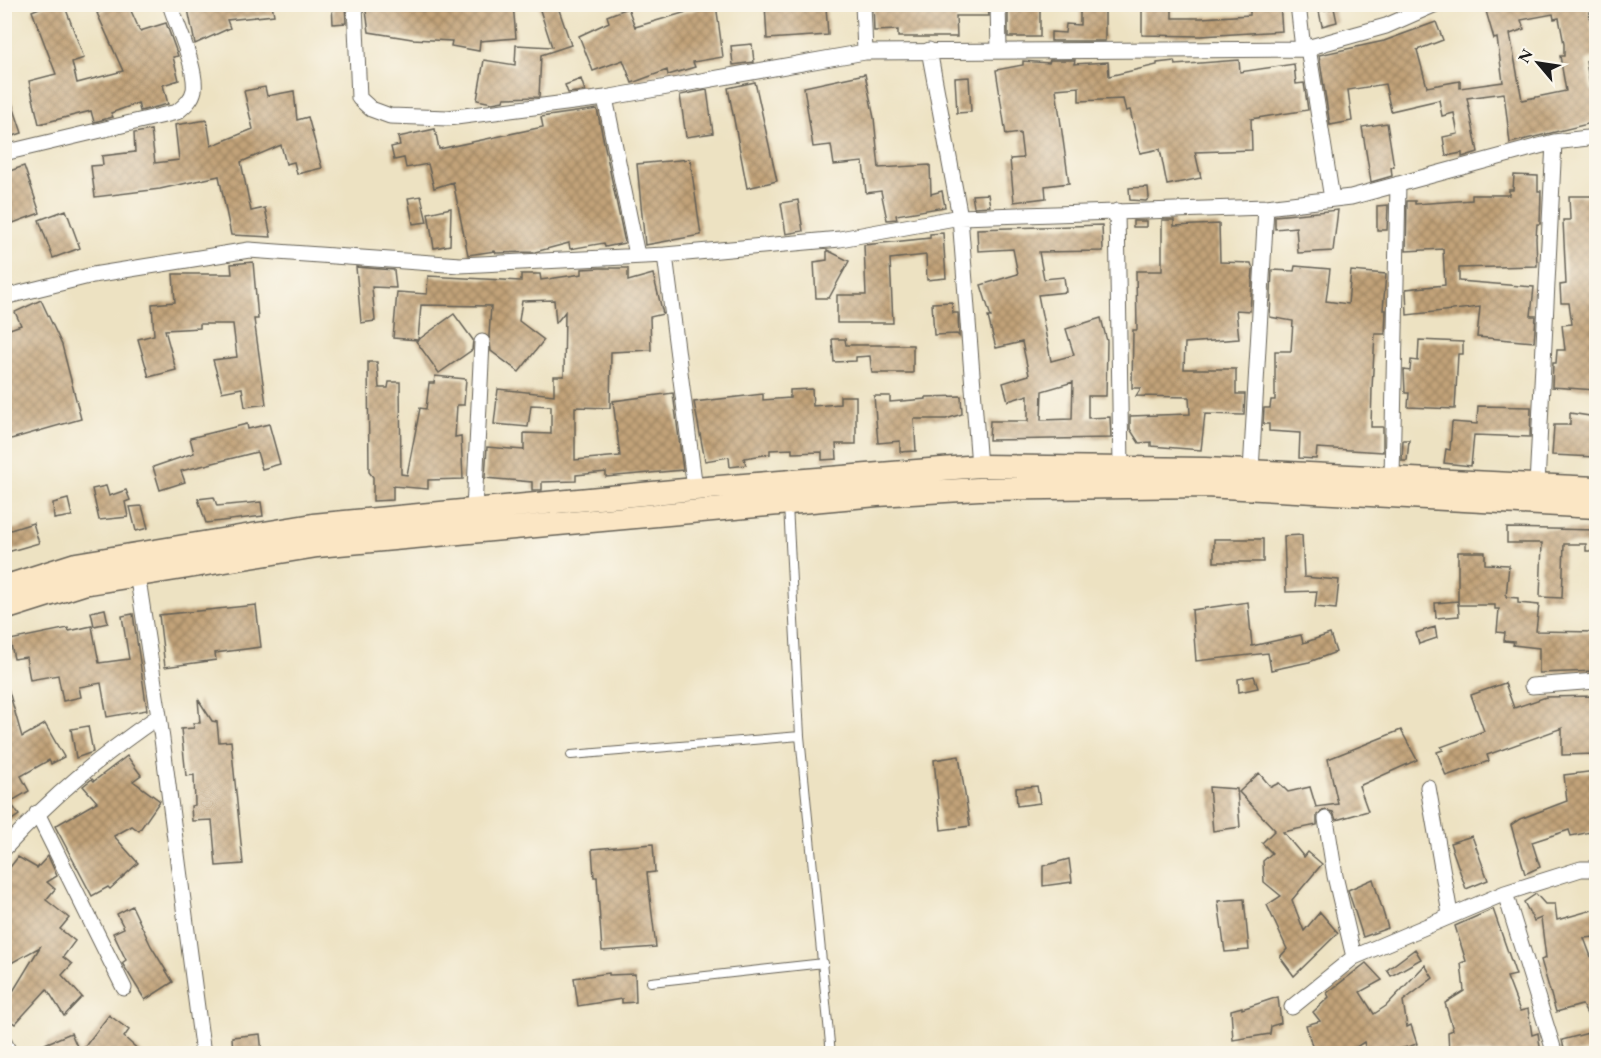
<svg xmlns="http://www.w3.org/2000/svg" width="1601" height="1058" font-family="'EB Garamond',serif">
<defs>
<pattern id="building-cross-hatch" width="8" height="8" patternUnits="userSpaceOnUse" patternTransform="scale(1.5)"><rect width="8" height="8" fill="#c2a379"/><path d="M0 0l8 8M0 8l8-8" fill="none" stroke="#9d8462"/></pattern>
</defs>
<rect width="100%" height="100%" fill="#fbf7ec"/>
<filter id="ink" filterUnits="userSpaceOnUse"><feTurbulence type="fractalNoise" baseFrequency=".0167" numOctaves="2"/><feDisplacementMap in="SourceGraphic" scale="12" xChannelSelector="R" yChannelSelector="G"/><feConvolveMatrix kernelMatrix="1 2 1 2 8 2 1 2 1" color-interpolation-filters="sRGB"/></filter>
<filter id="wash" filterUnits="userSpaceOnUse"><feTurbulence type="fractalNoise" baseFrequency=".008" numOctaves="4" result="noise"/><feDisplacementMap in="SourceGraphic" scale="24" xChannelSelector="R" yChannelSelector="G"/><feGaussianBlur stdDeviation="1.35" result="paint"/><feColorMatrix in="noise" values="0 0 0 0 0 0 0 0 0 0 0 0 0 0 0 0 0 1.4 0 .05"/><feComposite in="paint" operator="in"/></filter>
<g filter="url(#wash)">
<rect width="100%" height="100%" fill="#ede2c2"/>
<g id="blocks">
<path fill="url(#building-cross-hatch)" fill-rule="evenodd" d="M49 4H64L84 58 72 62 77 83 123 71 97 13 115 4H128L140 31 166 23 178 56 173 57 179 80 163 85 168 104 140 111 138 103 111 113 113 117 94 122 91 111 39 124 29 81 56 74 32 11Z
M187 4H272L274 15 227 20 230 28 195 44Z
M332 4H345L346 23 333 24Z
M365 4 423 11 424 4H513L516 38 480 41 479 51 451 46 452 41 412 39 369 32Z
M538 4H557L571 45 541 55 539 97 504 98 503 101 492 103 477 100 484 60 515 65 516 45 552 47Z
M697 4H716L723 57 693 62 695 67 668 75 667 70 632 83 623 60 593 71 579 36 609 22 607 16 628 8 635 27 697 9Z
M765 4H816V8L826 7 828 35 767 39Z
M873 4H988L989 16H956L957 37H898V30L874 31Z
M1008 4H1040V37H1008Z
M1080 4H1105V41H1051V32L1065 33 1066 24 1080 25Z
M1142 4H1172V18H1201L1250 15V4H1280L1282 31 1201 36 1142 35Z
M1484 4H1588L1596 56 1586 61 1591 91 1596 90V122L1510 143 1504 93 1467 98 1478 152 1462 157V153L1446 156 1443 137 1458 134 1454 113 1442 116 1439 100 1391 111 1385 84 1348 90 1352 121 1330 125 1319 55 1384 41 1436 22 1443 40 1417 50 1427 87 1460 81V88L1503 82 1497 38 1494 39ZM1553 14 1554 19 1559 18 1564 44V56H1560L1566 91 1522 100 1510 34 1524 29 1521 20Z
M1334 8 1337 22 1322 26 1319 11Z
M752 44 754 62 733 65 731 46Z
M1050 60H1075L1074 64 1108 62 1109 76 1157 65V63L1174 61 1175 65 1239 60 1240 72 1294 64 1296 84 1304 83 1308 110 1251 119 1252 150 1195 152 1201 178 1167 185 1160 149 1140 153 1130 110 1126 111 1123 99 1079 101V87L1056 89 1069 183 1045 186 1046 198 1014 202 1010 159 1023 158 1020 133 1006 135 996 70 1023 65V61L1049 63Z
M865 74 874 118 879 168 930 165 931 194 942 191 945 207 896 215 897 219 887 220 881 191 866 193 863 162 834 165 831 145 813 147 804 87Z
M969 77 971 112 957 113 955 78Z
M581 79 585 91 568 93 565 85Z
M755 82 777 181 747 188 728 88Z
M265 87 267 96 294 91 297 120 308 117 322 168 297 174 294 162 286 164 281 145 241 162 251 211 265 208 271 237 231 235 219 176 160 189 95 197 91 166 103 165 102 156 135 152 134 133 151 130 155 163 179 160 175 125 207 120 211 146 253 129 244 91Z
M4 88H7L22 133 7 138 4 128Z
M707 90 713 133 686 137 680 95Z
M597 109 625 243 605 247 604 243 570 249 569 243 535 252 496 253 495 251 468 255 453 182 434 188 428 164 406 168 404 158 394 160 391 147 400 145 398 137 435 129 439 149 543 127 541 117Z
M1387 123 1394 167H1391L1392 176 1371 182 1362 127Z
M690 159 701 235 645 245 637 164Z
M24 166 40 213 13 223 4 200V173Z
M1514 175 1538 176V191H1541L1540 224H1537L1536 238 1537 266 1459 268V281L1534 287 1531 316H1536L1534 342 1477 337 1480 307 1407 315 1406 289 1445 285 1443 249 1406 251 1407 201H1415V204L1472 200V195H1509V190H1513Z
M1148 187 1149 198 1146 201 1130 200 1129 188Z
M988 194 990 206 974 207 972 195Z
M421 196 427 222 413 224 408 198Z
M1569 196H1596V390L1552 387 1553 363H1556L1557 350H1565L1562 325 1572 324 1569 303H1561L1560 285 1566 284 1563 220H1570Z
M798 200 803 231 786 234 781 203Z
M1388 205 1387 230H1377V206Z
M451 208 450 245 434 248 428 213Z
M66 210 80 248 53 258 39 220Z
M1338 210 1333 251 1298 253 1296 227 1275 229V216Z
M1162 220H1174V226L1219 224 1220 262 1251 263 1253 269 1250 311 1236 310 1239 339 1185 343 1184 369H1236V394H1245L1244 415 1205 414 1201 450 1151 446V442L1139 443 1130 429V416L1190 414 1189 397 1136 396 1141 388H1132L1133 330H1137L1136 271H1162Z
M1133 221H1146V227H1133Z
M1102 225 1103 251 1039 252 1044 279 1064 277 1066 292 1038 295 1051 361 1074 355 1066 329 1101 318 1107 341 1106 396H1088V418L1110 417 1111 438 989 440 990 421H1028V395L1008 401 1003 383 1029 375 1022 342 996 348 988 317H991L981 285 1018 274 1013 249 978 251 977 229ZM1073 382 1072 419 1041 420 1042 391Z
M943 233 946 278 927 280 926 255 890 259 893 323H837V295H866L864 245 930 238V234Z
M827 250 849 261 829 298H816L814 262 827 260Z
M253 262 258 319H254L266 404 245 407 242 388 222 392 213 360 237 357 233 324H200V328L165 330 176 370 149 377 138 339 154 335 152 304 175 302 173 274H232L231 264Z
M1295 266 1330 269 1326 301 1348 304 1351 271 1386 274 1383 310H1386L1385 334H1375L1372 388 1371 427H1383V452L1317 448 1316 459 1299 458 1300 433 1269 431V424H1263L1264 408H1270L1271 400H1275V351H1291L1293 321 1270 317 1272 270 1294 271Z
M356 267 394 270 396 288 372 287 375 321 361 323Z
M600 268H628V281L653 274 663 314 650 317 651 350 611 352 610 408 575 407V460L620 456 613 401 673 393 683 470 606 477V472L576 475V481L542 482V490H532V482L485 478 487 447 524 450V433L551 434V406L531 405 528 427 494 424 498 389 554 395V376H564L565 312 556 323 554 300 522 301 519 321 544 340 519 372 491 351 489 336 491 306 421 305 418 340 454 314 473 340 472 350 439 373 416 341 418 340 393 338 397 292 427 294 428 276 521 281V274H540L541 280 582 274V269Z
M41 300 62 345 81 419 4 441V331L21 325 15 312Z
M952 302 953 313H958L959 336 957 334 934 335 932 303Z
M832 339H845L846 345H913V373H872L870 356 856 357V361L834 362Z
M1419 340 1463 342V354H1458L1455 409 1408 407 1409 393H1405L1404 370 1410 371 1411 360 1418 361Z
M368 362H377L379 388H388L389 382H400L401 474 407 475 420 408 426 409 429 383H434L435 376 466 379 464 405H457L455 437 461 436 463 479 428 480V489L393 486V500L373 501V477L369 472Z
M812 389 813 406 840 404V396H856V444H836L837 459 822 460V452L792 453V449L770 450V454L744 458 746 465 730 467 729 457 705 461 694 402 763 394V400L790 398V390Z
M874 396H890V402L926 399V397L961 396 962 414 946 419H914L916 451 900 452V441L878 443Z
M1478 406 1531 407 1530 437 1474 435 1471 466 1444 463 1446 449 1450 450 1452 422 1477 424Z
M1570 413 1596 417V457L1552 455 1554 425H1570Z
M247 424 248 429 269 424 280 464 262 469 257 452 181 471 185 482 160 490 153 467 194 453 190 438Z
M1403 440H1409L1407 461H1402Z
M106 486 109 496 126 490 130 500 125 502 128 517 99 520 92 489Z
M214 497 217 506 261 502 263 516 206 523 198 499Z
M68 499 72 516 54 519 53 503Z
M142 506 148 528 136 531 130 507Z
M33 523 39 543 4 553V532Z
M1507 528 1596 530V551H1586V544H1564L1562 598 1540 597 1542 543H1507Z
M1302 535 1304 577 1339 580 1336 609 1315 607 1317 591 1286 592 1284 536Z
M1214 539H1263V562H1214Z
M1458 552H1485V564L1509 565 1506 597 1518 598V603L1539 605 1536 631 1596 632V671L1539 673V648L1513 645 1514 642 1504 641 1505 633 1497 632 1499 609H1495V605H1458Z
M1458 601 1459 616 1436 618 1435 603Z
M1248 602 1252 646 1301 635 1303 643 1330 634 1336 652 1309 662 1271 670 1268 653 1196 661 1192 610Z
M256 605 261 647 215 653 216 660 165 667 159 615Z
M105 609 108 623 94 626 91 612Z
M133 614 147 710 107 717 101 683 79 687 81 697 63 701 58 675 30 680 26 657 14 659 10 640 68 628 69 631 92 626 99 663 129 659 122 616Z
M1435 627 1437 638 1419 644 1416 633Z
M1254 676 1258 688 1239 692 1238 679Z
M1505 683 1514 708 1546 697 1596 696V754L1562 755V728L1487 755 1489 761 1446 776 1437 752 1443 750 1441 747 1484 731 1471 695Z
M4 688H8L22 737 45 724 64 757 51 764 49 760 21 776 29 791 10 802 19 815 4 825Z
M198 699 212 721 217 722 219 742 231 741 243 864 216 866 212 820 192 821 191 806 195 805 194 775 186 776 181 729 194 728 193 723H200Z
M88 726 93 752 76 758 71 729Z
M1401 730 1417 760 1359 786 1368 811 1336 820 1333 812 1324 810 1317 815V825L1283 832 1304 857 1308 852 1322 864 1292 900 1304 931 1320 912 1338 933 1294 976 1280 957 1287 949 1267 905 1281 896 1264 882 1263 861 1272 853 1262 843 1275 830 1239 792 1259 773 1271 787 1279 783 1288 792 1310 787 1316 807 1338 804 1328 759Z
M127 756 141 775 133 781 160 801 139 831 132 826 114 836 138 863 110 889 108 887 92 896 55 826 97 802 83 786 92 779 94 781Z
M959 756 970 826 941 830 934 760Z
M1596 771V831L1571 836 1569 830 1532 842 1540 867 1525 874 1511 825 1520 819 1567 801 1564 775Z
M1037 786 1040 803 1017 806 1016 788Z
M1209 787 1237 789 1240 827 1213 831Z
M1472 836 1488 880 1466 889 1450 843Z
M653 844 655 872 647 873 656 947 602 951 597 877H594L592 849Z
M48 856 57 876 47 882 55 889 46 900 69 918 60 929 75 941 63 957 72 964 62 975 82 997 64 1016 47 989 15 1024 4 1017V1006L40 947 4 967V875L18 857 37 868Z
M1069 859 1072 882 1043 886V866Z
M1373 879 1388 928 1363 937 1348 890Z
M1536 894 1545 904H1555L1557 920 1596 909V937L1584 938 1596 970V1048L1583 1053H1565L1562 1040 1596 1031 1582 1005 1556 1012 1541 960 1546 958 1541 918 1534 921 1524 902Z
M1244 899 1249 950 1225 952 1218 901Z
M132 906 151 946 173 982 145 1000 122 963 126 960 113 933 124 928 117 914Z
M1493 909 1516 975 1507 977 1520 1011 1528 1009 1532 1035 1538 1033 1541 1053H1449L1448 1032 1453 1030 1445 1003 1464 991 1461 963 1466 961 1455 926Z
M1415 949 1421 959 1391 976 1387 970Z
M1366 963 1382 980 1360 992 1374 1014 1386 1006 1425 965 1433 978 1403 1001 1407 1027 1411 1025 1417 1044 1387 1053H1367L1364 1042 1347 1053H1314L1306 1025 1320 1021 1313 1012 1329 997 1327 993Z
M609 973V975L635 974 636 1002 622 1003V999L578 1006 574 978Z
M1278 997 1281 1023 1271 1026 1270 1034 1233 1040 1231 1010 1242 1007V1009Z
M109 1015 129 1030 124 1037 142 1053H49L45 1044 71 1033 80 1053Z
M260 1034 262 1053H233L232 1037Z"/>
</g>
</g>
<g filter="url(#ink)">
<use href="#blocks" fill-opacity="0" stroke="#656156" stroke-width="1.5"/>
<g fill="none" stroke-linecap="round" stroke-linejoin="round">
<g stroke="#656156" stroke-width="10">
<path id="lane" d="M788 505 800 736 831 1054
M571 755 800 736
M651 982 824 963"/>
</g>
<g stroke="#656156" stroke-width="17">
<path id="street" d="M355 4 359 98 371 109 390 116 448 118 605 98 865 52 1303 49 1386 26 1436 4
M863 4 865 52
M998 4 999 49
M1298 4 1303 49
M1308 48 1332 199
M929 50 960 217 979 466
M605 98 637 255
M4 153 177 112C184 106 192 100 194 90 197 68 177 27 170 4
M1117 211 1121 467
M665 255 695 489
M4 297 93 275 249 250 460 265 665 255 840 239 960 217 1266 207 1351 197 1554 142 1596 137
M1251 471 1266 207
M1392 478 1398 184
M1537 485 1554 142
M474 510 482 342
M1532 686 1596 681
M159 716 203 1054
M1428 787 1450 914
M37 813 124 988
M1326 819 1335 876 1354 957
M4 849C54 795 99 757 159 716L137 573
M1505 893 1555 1054
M1292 1007 1354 957 1505 893 1581 869H1596
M4 1042 10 1054"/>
</g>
<g stroke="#656156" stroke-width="25">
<path id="secondary" d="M4 587 76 564 313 525 695 489 979 466 1205 469 1596 488
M4 609 83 584 317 546 877 495 979 489 1205 486 1596 507"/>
</g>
<use href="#lane" stroke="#fff" stroke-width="8"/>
<use href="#street" stroke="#fff" stroke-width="15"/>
<use href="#secondary" stroke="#fbe6c4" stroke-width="22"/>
</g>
</g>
<rect width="1601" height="1058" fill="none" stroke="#fbf7ec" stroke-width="24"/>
<g transform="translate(1538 63) rotate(299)" stroke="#fbf7ec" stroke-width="4.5" paint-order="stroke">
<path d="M0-4.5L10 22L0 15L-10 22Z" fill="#1c1c1c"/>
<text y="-9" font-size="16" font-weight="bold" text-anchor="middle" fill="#1c1c1c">N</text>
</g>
</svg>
